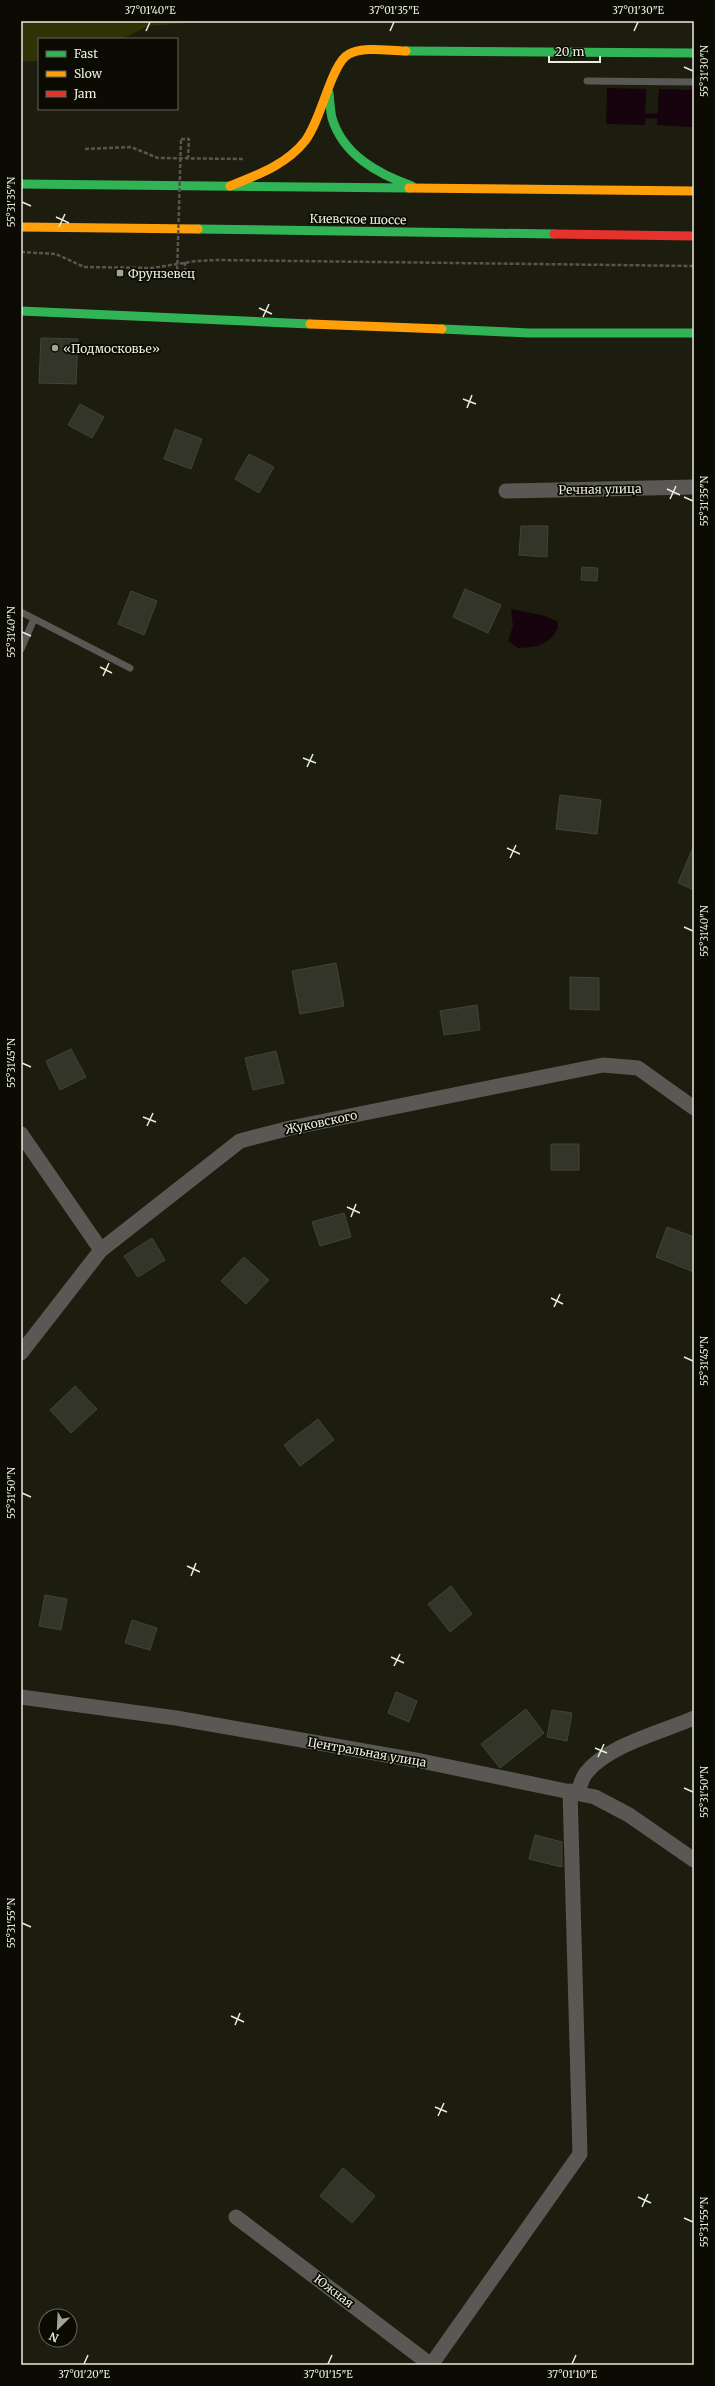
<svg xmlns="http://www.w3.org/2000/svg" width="715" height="2386" font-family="Merriweather,serif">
<rect width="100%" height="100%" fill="#1c1d0f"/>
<path fill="#303105" d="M21 21H211L148 26 122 39H39V61L21 62Z"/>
<path fill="#16030d" d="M607 88 646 89 645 125 606 124Z
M659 89 694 90V127L657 125Z
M511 609 541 615 557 621 558 628C548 646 537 647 518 648L508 641 513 626Z"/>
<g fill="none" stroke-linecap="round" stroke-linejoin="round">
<path stroke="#16030d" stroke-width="5" d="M646 116H665"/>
</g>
<path fill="#343529" stroke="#424437" d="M41 338 78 339 76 384 39 383Z
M80 404 104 417 92 438 68 425Z
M175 429 202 439 191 469 164 459Z
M249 454 274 467 259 493 235 479Z
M521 526H548L547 557 519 555Z
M582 567 598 568 597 581 581 580Z
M465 589 501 605 488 633 453 617Z
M131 591 157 601 144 635 118 624Z
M560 795 601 800 597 834 556 829Z
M694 845V890L678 883Z
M336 963 344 1006 300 1014 292 971Z
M570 977 599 978V1010L570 1009Z
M477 1005 480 1030 444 1035 440 1011Z
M71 1049 86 1077 60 1090 46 1061Z
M276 1051 284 1083 253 1090 245 1058Z
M551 1144H579V1170H551Z
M344 1213 351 1237 320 1246 312 1222Z
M667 1227 694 1237V1272L656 1257Z
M152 1238 165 1260 138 1277 124 1256Z
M244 1257 269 1280 246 1304 221 1281Z
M75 1386 97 1409 71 1433 50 1410Z
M318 1419 334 1440 300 1466 284 1445Z
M451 1586 472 1614 450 1632 428 1604Z
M45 1595 67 1599 61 1630 39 1626Z
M132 1620 157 1628 150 1650 125 1643Z
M396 1692 417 1701 409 1722 388 1713Z
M526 1709 544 1733 500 1768 481 1744Z
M552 1710 572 1713 567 1741 547 1737Z
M535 1835 562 1842V1867L529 1859Z
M343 2168 375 2196 352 2223 320 2196Z"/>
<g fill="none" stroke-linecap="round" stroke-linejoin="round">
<path stroke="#575550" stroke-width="2.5" stroke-dasharray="4 2" stroke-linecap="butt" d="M181 139H189L188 158
M85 149 131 147 158 158 244 159
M21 252 56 254 84 267 152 268 196 261 217 260 694 266
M177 276H185V262"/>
<path stroke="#5a5855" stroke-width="7" d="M587 81 694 82
M21 612 130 668
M21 649 34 619"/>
<path stroke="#5a5855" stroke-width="15" d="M506 491 694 487
M21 1134 101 1250
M21 1353 101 1250 240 1141 290 1128 603 1065 638 1068 694 1108
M21 1697 176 1718 421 1761 595 1797 629 1815 694 1860
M577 1793C580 1787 582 1778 586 1773 608 1745 662 1732 694 1718
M236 2217 431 2365
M431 2365 580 2154 570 1791"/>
<path stroke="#30b455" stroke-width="9" d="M406 51 694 53
M329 93C330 101 330 110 332 118 343 155 378 174 412 186
M21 184 409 188
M198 229 554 234
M21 311 310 324
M442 329 529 333H694"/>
<path stroke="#ff9f0a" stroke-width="9" d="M230 186C257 175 286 165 305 141 322 119 331 63 349 54 364 46 389 51 406 51
M409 188 694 191
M21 227 198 229
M310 324 442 329"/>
<path stroke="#e5322d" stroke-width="9" d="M554 234 694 236"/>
<path stroke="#575550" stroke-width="2.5" stroke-dasharray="4 2" stroke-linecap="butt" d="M177 276 181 139"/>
</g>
<path fill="none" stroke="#eaecdc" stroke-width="1.5" d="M146 31 150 22M390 31 394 22M634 31 638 22M684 67 693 71M22 202 31 206M56 217 69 223M59 227 65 214M259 308 272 314M263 317 269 304M463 399 476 404M467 408 472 395M667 489 680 495M684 497 693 501M670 499 676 486M22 632 31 636M100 667 112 673M103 676 109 663M303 758 316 763M307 767 313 754M507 848 520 854M510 858 516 845M684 927 693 931M22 1063 31 1067M143 1117 156 1122M147 1126 153 1113M347 1207 360 1213M351 1217 356 1204M551 1298 563 1304M554 1307 560 1294M684 1357 693 1361M22 1493 31 1497M187 1566 200 1572M191 1576 196 1563M391 1657 404 1663M394 1666 400 1654M595 1748 607 1753M598 1757 604 1744M684 1788 693 1792M22 1923 31 1927M231 2016 244 2022M235 2025 240 2013M435 2107 447 2112M438 2116 444 2103M638 2197 651 2203M642 2207 648 2194M684 2218 693 2222M84 2364 88 2355M328 2364 332 2355M572 2364 576 2355"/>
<g fill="#a2a494" stroke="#0b0b03" stroke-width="1.5">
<rect x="116" y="269" width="8" height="8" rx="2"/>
<circle cx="55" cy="348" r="4"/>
</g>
<g text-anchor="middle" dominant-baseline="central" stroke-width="3.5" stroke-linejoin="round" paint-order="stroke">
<g font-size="12" fill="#eaecdc" stroke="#0b0b03">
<text transform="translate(358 219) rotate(1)">Киевское шоссе</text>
<text transform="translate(600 489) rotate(-1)">Речная улица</text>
<text transform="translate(321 1122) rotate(-12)">Жуковского</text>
<text transform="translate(367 1752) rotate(10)">Центральная улица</text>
<text transform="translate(334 2291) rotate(37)">Южная</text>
</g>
<g font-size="12" fill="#eaecdc" stroke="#0b0b03" text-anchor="start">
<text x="128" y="273">Фрунзевец</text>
<text x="63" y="348">«Подмосковье»</text>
</g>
</g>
<rect width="715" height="2386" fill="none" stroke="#0b0b03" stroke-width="44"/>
<rect x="38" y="38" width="140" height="72" fill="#0b0b03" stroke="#64655a"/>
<rect x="46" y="51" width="20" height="6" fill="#30b455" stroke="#64655a"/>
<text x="74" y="58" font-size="12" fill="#eaecdc">Fast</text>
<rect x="46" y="71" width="20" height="6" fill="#ff9f0a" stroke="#64655a"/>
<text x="74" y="78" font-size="12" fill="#eaecdc">Slow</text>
<rect x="46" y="91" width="20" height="6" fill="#e5322d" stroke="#64655a"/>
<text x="74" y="98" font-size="12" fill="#eaecdc">Jam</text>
<g transform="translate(58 2328) rotate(204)"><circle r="19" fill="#0b0b03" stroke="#64655a"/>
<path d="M0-3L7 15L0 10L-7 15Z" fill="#a2a494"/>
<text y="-6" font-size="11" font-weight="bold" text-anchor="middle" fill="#eaecdc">N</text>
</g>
<path d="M549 56v6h51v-6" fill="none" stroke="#eaecdc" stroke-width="2"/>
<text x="555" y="56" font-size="12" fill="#eaecdc" stroke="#0b0b03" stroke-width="3" paint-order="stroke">20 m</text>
<rect x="22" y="22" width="671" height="2342" fill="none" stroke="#eaecdc" stroke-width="1.5"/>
<g font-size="10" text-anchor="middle" fill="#eaecdc">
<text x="150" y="14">37°01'40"E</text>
<text x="394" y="14">37°01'35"E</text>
<text x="638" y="14">37°01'30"E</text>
<text transform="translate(704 71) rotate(-90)" y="4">55°31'30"N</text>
<text transform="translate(11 202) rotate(-90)" y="4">55°31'35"N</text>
<text transform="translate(704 501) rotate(-90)" y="4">55°31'35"N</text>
<text transform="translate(11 632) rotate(-90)" y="4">55°31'40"N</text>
<text transform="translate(704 931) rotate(-90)" y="4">55°31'40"N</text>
<text transform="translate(11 1063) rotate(-90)" y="4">55°31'45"N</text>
<text transform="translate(704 1361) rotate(-90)" y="4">55°31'45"N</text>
<text transform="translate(11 1493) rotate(-90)" y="4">55°31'50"N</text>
<text transform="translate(704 1792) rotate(-90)" y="4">55°31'50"N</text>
<text transform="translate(11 1923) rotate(-90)" y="4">55°31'55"N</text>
<text transform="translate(704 2222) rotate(-90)" y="4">55°31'55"N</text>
<text x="84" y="2378">37°01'20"E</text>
<text x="328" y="2378">37°01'15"E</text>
<text x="572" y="2378">37°01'10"E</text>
</g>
</svg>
